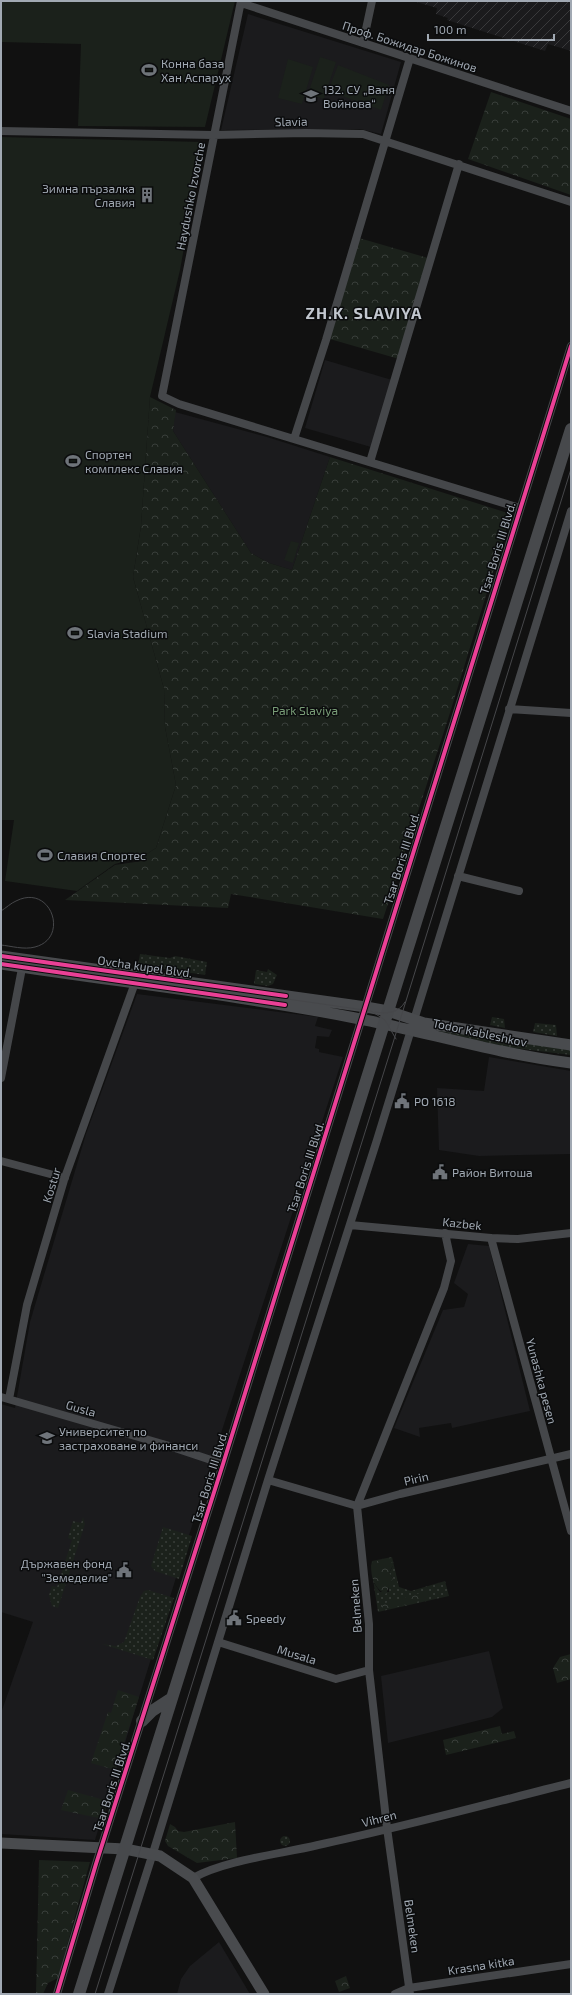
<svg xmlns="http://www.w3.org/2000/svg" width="572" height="1995" font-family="'Exo 2',sans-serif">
<defs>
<pattern id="industrial-furrows" width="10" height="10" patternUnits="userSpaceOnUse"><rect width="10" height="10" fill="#1b1b1d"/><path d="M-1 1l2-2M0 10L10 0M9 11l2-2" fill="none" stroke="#39393b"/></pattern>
<pattern id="grass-dots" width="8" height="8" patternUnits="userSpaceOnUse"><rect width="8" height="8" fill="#1b211b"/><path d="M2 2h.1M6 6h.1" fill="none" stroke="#393e3a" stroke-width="1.8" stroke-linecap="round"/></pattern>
<pattern id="forest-crowns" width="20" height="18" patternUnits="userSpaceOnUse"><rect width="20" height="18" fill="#1b211b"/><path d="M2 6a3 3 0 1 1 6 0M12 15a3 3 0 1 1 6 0" fill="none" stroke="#393e3a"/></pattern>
</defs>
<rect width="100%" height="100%" fill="#111"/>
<path fill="#1b1b1d" d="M248 14 401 62 381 134 360 129 221 130Z
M325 360 392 380 371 447 305 428Z
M175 412 267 437 330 457 292 570 269 563 251 553 173 431Z
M137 994 318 1017 315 1026 332 1030 329 1037 317 1036 315 1048 319 1049V1052L343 1057 212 1461 95 1840 1 1834V1713L33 1622 1 1612V1404L15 1408 30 1322 86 1134Z
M489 1057 571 1071V1154L479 1156 439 1150 437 1088 484 1091Z
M468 1244 489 1246 530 1411 452 1428 451 1423 419 1428 420 1437 394 1428 443 1310 464 1307 468 1294 454 1283Z
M489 1651 503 1708 492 1717 388 1743 381 1676Z
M219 1942 250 1994H177L181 1979 190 1966Z"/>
<path fill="url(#industrial-furrows)" d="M413 1H571V51L548 44 545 51 447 20 448 18 436 14 437 8Z"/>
<path fill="url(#grass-dots)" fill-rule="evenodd" d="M140 954 170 958 175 956 207 962 205 975 138 965Z
M268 969 277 975 273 984 268 986 254 984 256 970 267 972Z
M492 1017 504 1019 505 1028 490 1025Z
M535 1023 556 1025 557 1036 533 1032Z
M421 1027 571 1050V1055L505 1047Z
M83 1517 85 1524 58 1608 52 1606 49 1595 52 1586 57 1587 72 1540 68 1538 73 1521 81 1523Z
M163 1527 192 1536 179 1579 155 1571 151 1566Z
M392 1557 399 1587 411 1591 445 1581 449 1596 378 1612 371 1566 372 1561ZM393 1566 389 1573 393 1578 389 1585V1592H380L374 1583Z
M148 1590 174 1598 153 1660 102 1644 116 1646 124 1642 140 1597 144 1591Z
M280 1841a5 5 0 1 1 10 0a5 5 0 1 1-10 0Z"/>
<path fill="url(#forest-crowns)" d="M491 92 571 119V195L468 159Z
M359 238 428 258 399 359 330 339Z
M150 397 176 410 173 431 251 553 269 563 292 570 330 457 511 514 449 716 383 919 231 894 228 908 65 900 115 865 142 861V857L156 848 176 785 165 727 164 689 133 577 141 526Z
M391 1558 393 1565 389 1573 393 1578 386 1594C375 1590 368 1573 373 1562Z
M427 1591 428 1599 383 1610 382 1604Z
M571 1654V1679L557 1683 553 1668 560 1657Z
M118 1690 139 1697 115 1770 91 1763 108 1712 111 1713Z
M500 1726 502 1734 514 1731 516 1738 446 1755 443 1740Z
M68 1790 108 1801 103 1819 61 1810Z
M235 1822 237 1858 197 1863 168 1846 165 1841 170 1824 175 1827 178 1831 184 1832Z
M39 1860 90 1862 58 1978 48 1983 43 1994H36Z
M346 1976 350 1988 339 1992 335 1981Z"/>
<path fill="#1b211b" d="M1 1H235L205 127 78 126 81 44 1 42Z
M320 57 336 62 324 99 308 94Z
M288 59 313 67 302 104 278 98Z
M338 65 389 85 381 110 328 91Z
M1 137 203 142 180 270 150 397 141 526 133 577 164 689 165 727 176 785 156 848 142 857 115 864 77 891 5 881 14 820H1Z
M291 541 299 543 293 563 284 560Z"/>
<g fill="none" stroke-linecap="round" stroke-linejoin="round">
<path stroke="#45474a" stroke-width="8" d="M241 1 162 396 179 404 520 508
M241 3 571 111
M363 43 372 1
M1 131 213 135 306 133 363 134 571 202
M294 439 326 340 410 58
M370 462 459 164
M509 709 571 713
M458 876 519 891
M1 1078 23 963
M1 1161 65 1178
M350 1225 491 1238 518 1239 571 1233
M491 1238 571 1531
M1 1397 166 1445 223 1464
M9 1399 27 1305 64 1180 136 980
M268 1480 357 1506 400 1494 571 1454
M218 1642 336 1679 369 1670
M193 1878C225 1860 281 1854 318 1845 403 1827 487 1804 571 1783
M57 1994 96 1864 223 1464 571 346
M108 1994 153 1853 268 1480 377 1140 571 511
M395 1994 409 1988 571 1964
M410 1994 387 1828 369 1670V1624L357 1506 444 1288 451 1261 445 1233"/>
<path stroke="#494b4e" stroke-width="11" d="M1 956 366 1007 388 1011 424 1023 571 1045
M1 964C119 982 238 995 355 1018 427 1032 498 1054 571 1063
M1 1843 125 1849 160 1856 193 1878 264 1994"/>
<path stroke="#47494c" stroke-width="12" d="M142 1721 152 1711 172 1698
M79 1994 571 429"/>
<path stroke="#46474a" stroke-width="1" d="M1 911C6 908 11 903 16 901 51 883 70 938 35 947 24 950 11 946 1 945
M1 958 371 1011 385 1020 396 1039
M375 1012C386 1014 399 1013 405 1002
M95 1994 392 1046 571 469"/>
<g stroke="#0b0c0d" stroke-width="6">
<path id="cycleway" d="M1 956 286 996
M1 964 285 1005
M57 1994 96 1864 223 1464 571 346"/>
</g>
<use href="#cycleway" stroke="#ea4096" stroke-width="4"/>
</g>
<defs>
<g id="stadium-bare" transform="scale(1.2)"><path d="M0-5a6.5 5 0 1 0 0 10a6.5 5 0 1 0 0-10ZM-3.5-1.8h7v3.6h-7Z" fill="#6f747a" stroke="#0b0c0d" stroke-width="2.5" paint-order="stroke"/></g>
<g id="school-bare" transform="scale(1.2)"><path d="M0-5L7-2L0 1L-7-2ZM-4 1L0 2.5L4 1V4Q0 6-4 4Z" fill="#6f747a" stroke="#0b0c0d" stroke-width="2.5" paint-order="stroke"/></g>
<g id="building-bare" transform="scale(1.2)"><path d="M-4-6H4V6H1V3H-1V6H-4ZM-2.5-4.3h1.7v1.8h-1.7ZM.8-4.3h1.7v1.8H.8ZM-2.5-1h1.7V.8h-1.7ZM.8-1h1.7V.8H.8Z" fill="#6f747a" stroke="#0b0c0d" stroke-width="2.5" paint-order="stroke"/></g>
<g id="civic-bare" transform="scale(1.2)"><path d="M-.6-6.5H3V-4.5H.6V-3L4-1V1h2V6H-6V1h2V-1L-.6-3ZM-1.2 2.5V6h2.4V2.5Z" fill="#6f747a" stroke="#0b0c0d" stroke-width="2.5" paint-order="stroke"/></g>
<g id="university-bare" transform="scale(1.2)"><path d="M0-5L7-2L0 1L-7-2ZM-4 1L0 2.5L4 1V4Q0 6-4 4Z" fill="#6f747a" stroke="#0b0c0d" stroke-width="2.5" paint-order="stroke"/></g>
</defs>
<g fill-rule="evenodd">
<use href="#stadium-bare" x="149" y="70"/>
<use href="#school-bare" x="311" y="96"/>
<use href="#building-bare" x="147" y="195"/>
<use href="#stadium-bare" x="73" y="461"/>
<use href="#stadium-bare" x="75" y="633"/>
<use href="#stadium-bare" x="45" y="855"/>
<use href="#civic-bare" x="402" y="1101"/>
<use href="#civic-bare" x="440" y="1172"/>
<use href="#university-bare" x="47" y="1438"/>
<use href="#civic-bare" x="124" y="1570"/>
<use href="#civic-bare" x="234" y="1618"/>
</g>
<g text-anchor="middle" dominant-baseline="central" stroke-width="3" stroke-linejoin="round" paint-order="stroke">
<g font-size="12" fill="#a1a9b3" stroke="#0b0c0d">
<text transform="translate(410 46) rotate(18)">Проф. Божидар Божинов</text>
<text transform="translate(291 121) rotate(-1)">Slavia</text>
<text transform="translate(190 196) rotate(-79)">Haydushko Izvorche</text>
<text transform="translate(497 548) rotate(-73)">Tsar Boris III Blvd.</text>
<text transform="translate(401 858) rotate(-73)">Tsar Boris III Blvd.</text>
<text transform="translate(145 966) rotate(8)">Ovcha kupel Blvd.</text>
<text transform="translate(480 1032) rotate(12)">Todor Kableshkov</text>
<text transform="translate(305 1167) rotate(-72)">Tsar Boris III Blvd.</text>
<text transform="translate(51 1185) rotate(-73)">Kostur</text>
<text transform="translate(462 1223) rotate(6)">Kazbek</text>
<text transform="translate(542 1381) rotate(75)">Yunashka pesen</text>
<text transform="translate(81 1408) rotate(16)">Gusla</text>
<text transform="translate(209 1477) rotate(-73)">Tsar Boris III Blvd.</text>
<text transform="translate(416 1478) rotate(-13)">Pirin</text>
<text transform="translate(355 1606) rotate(-94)">Belmeken</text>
<text transform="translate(297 1654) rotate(17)">Musala</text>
<text transform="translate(111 1786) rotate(-72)">Tsar Boris III Blvd.</text>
<text transform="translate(379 1818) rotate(-14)">Vihren</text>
<text transform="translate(413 1926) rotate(82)">Belmeken</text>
<text transform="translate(481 1965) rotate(-9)">Krasna kitka</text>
</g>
<g font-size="12" fill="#a1a9b3" stroke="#0b0c0d" text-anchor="start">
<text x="161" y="63">Конна база<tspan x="161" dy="14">Хан Аспарух</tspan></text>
<text x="323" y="89">132. СУ „Ваня<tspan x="323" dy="14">Войнова“</tspan></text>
<text x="135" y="188" text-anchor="end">Зимна пързалка<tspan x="135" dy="14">Славия</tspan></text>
<text x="85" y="454">Спортен<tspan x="85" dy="14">комплекс Славия</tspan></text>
<text x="87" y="633">Slavia Stadium</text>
<text x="57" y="855">Славия Спортес</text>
<text x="414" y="1101">PO 1618</text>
<text x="452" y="1172">Район Витоша</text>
<text x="59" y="1431">Университет по<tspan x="59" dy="14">застраховане и финанси</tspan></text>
<text x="112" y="1563" text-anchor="end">Държавен фонд<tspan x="112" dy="14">"Земеделие"</tspan></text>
<text x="246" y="1618">Speedy</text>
</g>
<g font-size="12" fill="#7a9e78" stroke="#0b0c0d">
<text x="305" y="710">Park Slaviya</text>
</g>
<g font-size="16" font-weight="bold" letter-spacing="1" fill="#c2c7cf" stroke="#0b0c0d">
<text x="364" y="312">ZH.K. SLAVIYA</text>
</g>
</g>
<rect width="572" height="1995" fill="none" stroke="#a1a9b3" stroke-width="4"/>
<path d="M428 34v6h126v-6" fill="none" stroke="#a1a9b3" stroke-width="2"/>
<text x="434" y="34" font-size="12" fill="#a1a9b3" stroke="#0b0c0d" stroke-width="3" paint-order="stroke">100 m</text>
</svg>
